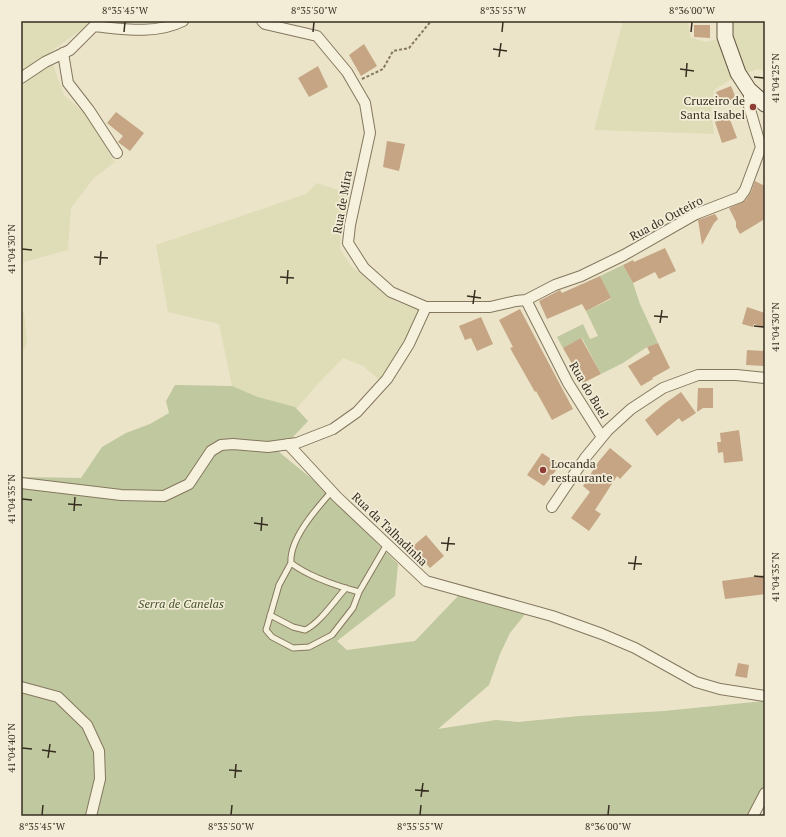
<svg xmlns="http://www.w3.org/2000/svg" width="786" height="837" font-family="'PT Serif',serif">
<rect width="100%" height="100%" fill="#ebe4c9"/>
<path fill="#dfddb7" d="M21 21H91V23L50 52 56 73 64 95 85 114 114 161H116L94 178 71 208 68 250 24 262 21 265Z
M623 21H688L690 37 705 42 729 37V21H765V71L757 69 730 80 714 90 711 112 714 134 594 130Z
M317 183 350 194 341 232 340 249 351 266 396 302 425 312 384 384 363 366 343 358 317 385 296 409 258 397 232 386 219 324 168 312 156 245 306 194Z
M21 309 24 312 27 343 21 355Z"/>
<path fill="#bfc89e" d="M623 265 633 283 640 304 658 343 647 347 623 363 601 374 582 338 563 348 557 337 583 324 590 339 598 336 586 311 611 299 600 276Z
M175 385 232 386 258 397 295 407 308 421 279 452 317 483 398 564 395 596 337 641 347 650 415 641 459 595 526 613 510 633 500 654 489 685 438 729 496 720 518 722 580 716 664 711 765 701V787L750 816H21V477L81 478 102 447 126 433 150 424 169 413 166 401Z"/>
<path fill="#c5a583" d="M694 25H710V38L694 37Z
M364 44 377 66 361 76 349 55Z
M318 66 328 87 309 97 298 78Z
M731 86 736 98 720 104 716 92Z
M116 112 144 133 130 151 118 142 123 136 107 123Z
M729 117 737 138 722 143 715 122Z
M387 141 405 144 399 171 383 167Z
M755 181 765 186V219L740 234 736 227V222L729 208 745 201 751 192Z
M715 214 718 219 714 223 702 245 698 220Z
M665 248 676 271 659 279 655 272 633 283 623 265 633 260 634 262Z
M600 276 611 298 586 311 582 304 547 319 539 301 560 290 562 293Z
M747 307 765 313V328L754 324 753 327 742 324Z
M520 309 573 409 552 420 536 391 535 392 510 348 513 347 499 320Z
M481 317 493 344 477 351 471 338 465 340 459 326Z
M581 338 601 374 583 383 563 348Z
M658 343 670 368 652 378 653 379 641 386 628 366 650 353 647 347Z
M747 350 765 351V366L746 365Z
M698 388H713V408H703L697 412Z
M681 392 696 413 682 422 679 418 657 436 645 420 664 404Z
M739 430 743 461 724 463 723 452 718 453 717 442H721L720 433Z
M610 448 632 466 620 479 617 476 595 510 601 514 589 531 571 518 590 492 583 486 599 461Z
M542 453 560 465 544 486 527 475Z
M426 535 444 556 430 568 412 547Z
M765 575V594L725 599 722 581Z
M738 663 749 665 747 678 735 676Z"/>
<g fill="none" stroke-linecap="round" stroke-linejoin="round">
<g stroke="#85775f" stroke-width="7">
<path id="service" d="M332 491C317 508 289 539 291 563 308 576 337 586 359 592
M291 563 279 585 266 630 272 637 293 648 309 647 332 635 353 608 359 592 387 544
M270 615 293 627 305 630C320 623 334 601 346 588"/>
</g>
<g stroke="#85775f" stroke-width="12">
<path id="minor" d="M262 21 265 24 317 36 347 72 365 103 370 133 350 225 348 243 364 268 391 292 426 307H490L516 301 526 300 555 285 581 276 624 255 696 214 740 197 745 190 761 147 749 106V90
M63 53 68 83 89 110 117 153
M21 78 45 62 70 50 94 26C123 29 155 35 183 21
M526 300 568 383 602 437
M288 444 337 497 426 581 552 616 602 634 635 648 696 682 720 689 765 696
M21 483 121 495 164 496 189 484 211 451 221 445 233 444 268 447 297 443 333 429 357 412 387 379 409 344 426 307
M552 507 585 458 608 430 631 409 663 388 698 375H736L765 378
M21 687 58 697 87 725 99 751 100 779 91 816
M753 816 765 793"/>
</g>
<g stroke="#675842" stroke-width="17">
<path id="secondary" d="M725 21V37L738 73 749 90 765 104"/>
</g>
<path stroke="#85775f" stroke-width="2" stroke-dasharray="3 2" stroke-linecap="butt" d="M362 79 383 69 393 51 409 48 431 21"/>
<use href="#service" stroke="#f6f1dc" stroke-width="5"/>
<use href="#minor" stroke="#f6f1dc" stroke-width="10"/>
<use href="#secondary" stroke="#f6f1dc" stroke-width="15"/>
</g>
<path fill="none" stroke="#372e21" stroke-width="1.5" d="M124 32 125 22M313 32 314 22M502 32 503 22M691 32 692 22M493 49 507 51M499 57 501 43M680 69 694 71M686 77 687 63M754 77 764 78M22 249 32 250M94 257 108 258M100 265 101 251M280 277 294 278M287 284 288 270M467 296 481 298M473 304 475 290M654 316 668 317M660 323 662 310M754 326 764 327M22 499 32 500M68 504 82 505M74 511 75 497M254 523 268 525M261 531 262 517M441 543 455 544M447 551 449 537M628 563 642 564M634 570 636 556M754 576 764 577M22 748 32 749M42 750 56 752M48 758 50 744M229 770 242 771M235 778 236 764M415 790 429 791M421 797 423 783M42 815 43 805M231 815 232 805M420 815 421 805M608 815 609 805"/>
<g fill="#8e3d35" stroke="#f3edd8" stroke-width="1.5">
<circle cx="753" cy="107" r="4"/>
<circle cx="543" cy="470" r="4"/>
</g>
<g text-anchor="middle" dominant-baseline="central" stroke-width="3.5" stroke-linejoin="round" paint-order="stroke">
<g font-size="12" fill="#372e21" stroke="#f3edd8" text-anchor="end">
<text x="745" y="100">Cruzeiro de<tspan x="745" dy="14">Santa Isabel</tspan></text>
<text x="551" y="463" text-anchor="start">Locanda<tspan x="551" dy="14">restaurante</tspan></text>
</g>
<g font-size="12" fill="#372e21" stroke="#f3edd8">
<text transform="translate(342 202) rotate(-80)">Rua de Mira</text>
<text transform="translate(666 218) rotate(-28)">Rua do Outeiro</text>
<text transform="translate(589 390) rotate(59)">Rua do Buel</text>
<text transform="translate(390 529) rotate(44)">Rua da Talhadinha</text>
</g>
<g font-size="12" font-style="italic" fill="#44522a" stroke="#f3edd8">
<text x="181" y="603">Serra de Canelas</text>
</g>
</g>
<rect width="786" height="837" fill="none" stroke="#f3edd8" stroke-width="44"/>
<rect x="22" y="22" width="742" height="793" fill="none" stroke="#372e21" stroke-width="1.5"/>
<g font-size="10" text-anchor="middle" fill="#372e21">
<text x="125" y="14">8°35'45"W</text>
<text x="314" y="14">8°35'50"W</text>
<text x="503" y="14">8°35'55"W</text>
<text x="692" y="14">8°36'00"W</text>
<text transform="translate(775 78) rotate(-90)" y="4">41°04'25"N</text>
<text transform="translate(11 249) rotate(-90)" y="4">41°04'30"N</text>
<text transform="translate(775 327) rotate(-90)" y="4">41°04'30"N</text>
<text transform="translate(11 499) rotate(-90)" y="4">41°04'35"N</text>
<text transform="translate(775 577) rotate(-90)" y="4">41°04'35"N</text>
<text transform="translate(11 748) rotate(-90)" y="4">41°04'40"N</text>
<text x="42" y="830">8°35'45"W</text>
<text x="231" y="830">8°35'50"W</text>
<text x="420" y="830">8°35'55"W</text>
<text x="608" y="830">8°36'00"W</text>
</g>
</svg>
